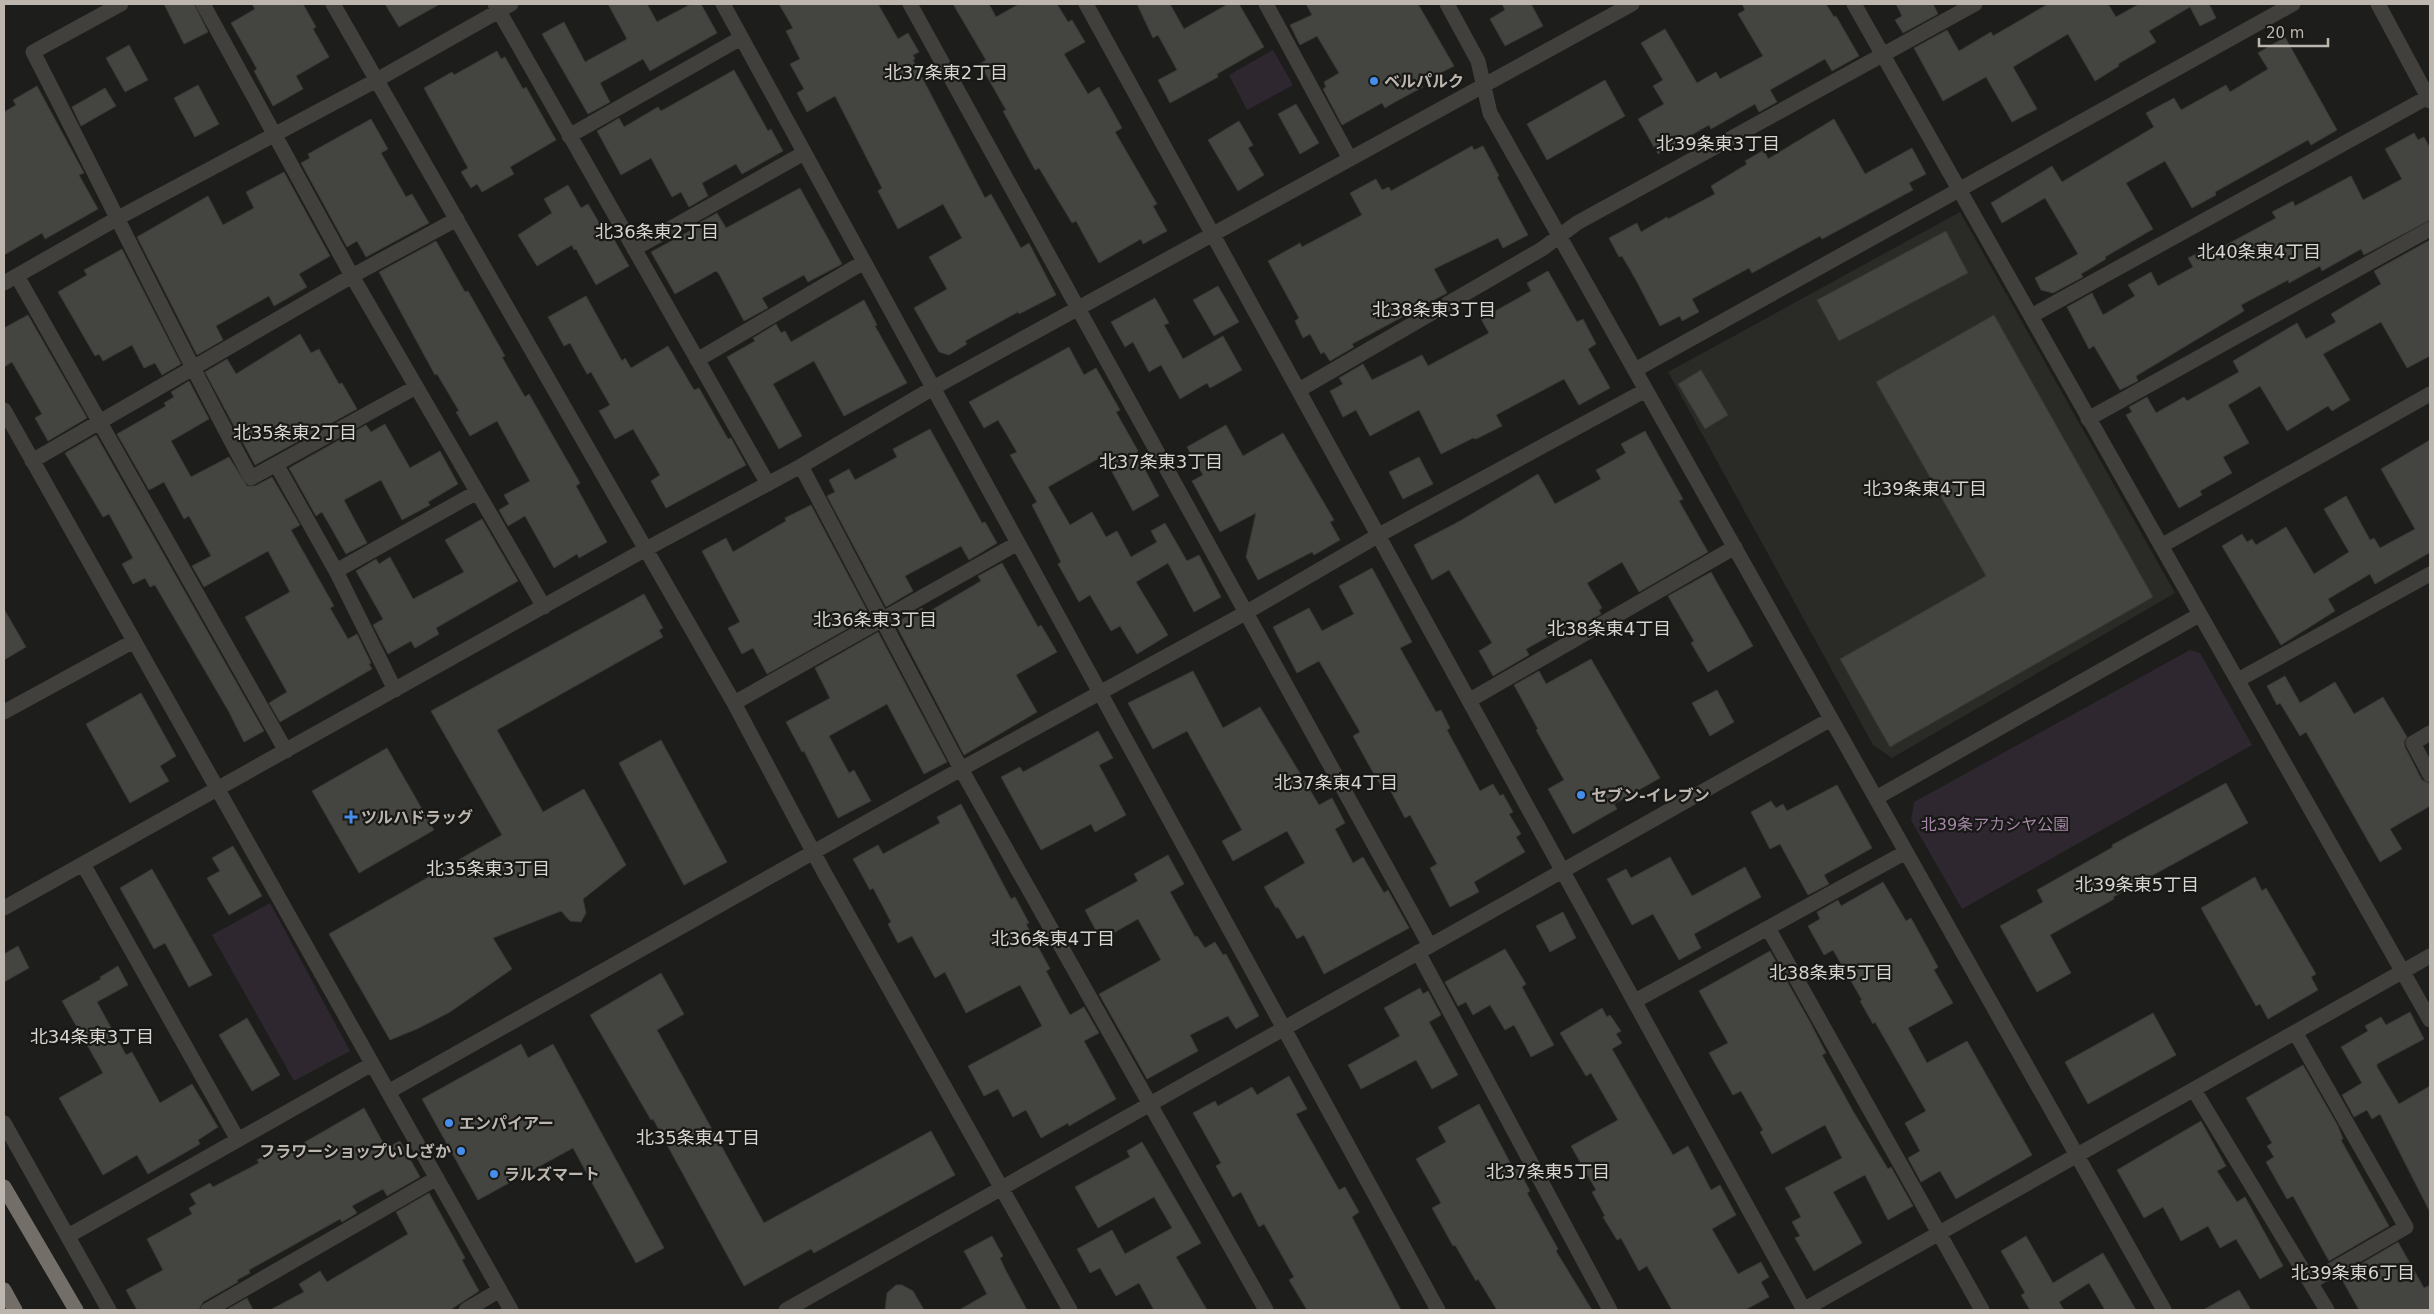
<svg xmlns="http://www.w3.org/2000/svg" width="2434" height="1314" font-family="'DejaVu Sans','Noto Sans JP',sans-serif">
<rect width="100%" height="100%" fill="#1d1d1b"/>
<path fill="#2a2a27" d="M1960 212 2175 593 1892 758 1873 745 1668 372Z"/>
<path fill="#2f2730" d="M1273 50 1293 85 1247 110 1229 75Z
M2190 650 2200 653 2252 745 1962 909 1911 820 1914 802Z
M270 903 350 1051 294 1081 212 935Z"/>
<path fill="#444440" stroke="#393835" d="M164 4H194L208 32 184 44Z
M252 4H303L316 27 313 29 329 57 296 76 303 89 273 106 254 71 257 69 231 23 255 9Z
M385 4H440L399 27Z
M608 4H647L657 22 691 4H701L717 33 650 71 643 59 600 83 610 102 588 114 542 34 564 22 585 62 627 39Z
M779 4H878L898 39 908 33 919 52 913 55 915 59 913 60 985 198 991 194 1021 248 1029 243 1056 295 1019 314 1018 312 965 341 967 344 949 355 939 352 914 308 947 289 929 257 962 238 943 204 898 229 878 191 882 188 835 96 807 112 797 93 804 89 790 64 800 59 786 31 793 28Z
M953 4H989L996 17 1019 4H1057L1068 22 1072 20 1085 42 1064 54 1088 94 1099 87 1122 128 1115 132 1157 204 1153 206 1167 231 1143 244 1141 239 1099 263 1076 221 1072 223 1039 168 1035 170 1003 111 1006 110 980 64 986 60Z
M1137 4H1170L1184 29 1228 4H1239L1264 47 1217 74 1218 77 1170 103 1158 80 1177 70 1158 35 1153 38Z
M1306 4H1418L1454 66 1421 83 1423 87 1393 103 1385 108 1382 103 1342 125 1323 89 1326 87 1324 82 1339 73 1317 36 1300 45 1290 25 1312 15Z
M1502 4H1531L1543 26 1505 46 1490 19 1505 10Z
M1742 4H1826L1834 17 1836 16 1859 56 1832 71 1825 59 1770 90 1777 102 1759 112 1755 104 1711 129 1709 125 1658 154 1638 119 1664 104 1653 86 1663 80 1641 43 1665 29 1697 83 1716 72 1720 79 1763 56 1738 14 1745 10Z
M1896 4H1933L1938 14 1903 33 1895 20 1902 16Z
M2048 4H2108L2116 17 2139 4H2209L2216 18 2200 26 2190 7 2149 31 2156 42 2118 64 2119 66 2095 81 2068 34 2013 67 2037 109 2012 122 1986 77 1943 101 1914 48 1947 30 1959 51 1991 32 1993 36Z
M2285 37 2337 130 2311 145 2308 140 2215 192 2216 195 2192 208 2165 161 2126 183 2153 229 2105 257 2106 259 2081 274 2083 277 2053 293 2041 290 2035 278 2078 254 2045 198 2002 223 1991 203 2052 166 2062 182 2154 127 2146 113 2174 98 2181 110 2226 85 2230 92 2268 69 2258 53Z
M129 45 148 80 125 92 106 58Z
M497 51 501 59 505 57 523 89 526 87 556 140 510 167 514 174 482 192 477 184 471 188 461 172 468 168 424 88 452 72 454 75Z
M734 70 768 131 771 129 783 151 742 174 736 164 702 183 708 196 689 207 681 192 672 197 651 158 621 175 597 131 619 118 624 127 658 107 661 111Z
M1605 80 1625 116 1547 160 1527 124Z
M198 85 219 124 195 137 174 98Z
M37 86 84 173 79 175 98 209 45 239 42 233 4 255V112L16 105 13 100Z
M105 88 116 106 81 126 72 107Z
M1296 104 1319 143 1300 154 1278 114Z
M371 119 388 149 381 153 406 197 412 194 429 223 366 257 357 241 347 247 301 163 310 158 308 154Z
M1834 119 1865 174 1912 148 1926 174 1909 183 1913 190 1822 239 1820 236 1752 273 1749 268 1692 299 1699 312 1682 321 1680 316 1660 326 1636 280 1622 256 1619 257 1609 238 1637 223 1641 232 1667 217 1668 219 1715 194 1711 186 1747 164 1745 161 1764 150 1768 159Z
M1239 121 1253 145 1248 148 1264 175 1238 191 1208 140Z
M2414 133 2418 140 2424 137 2430 148V220L2364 255 2361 249 2322 271 2320 266 2289 283 2288 280 2241 305 2244 311 2136 376 2138 381 2120 390 2094 346 2089 349 2067 307 2092 293 2103 315 2135 296 2128 285 2151 272 2158 286 2193 267 2188 258 2210 247 2213 252 2276 218 2272 212 2293 201 2295 206 2351 176 2363 200 2402 179 2385 149Z
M1472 146 1474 150 1483 146 1499 176 1497 177 1528 235 1503 248 1498 238 1434 269 1447 293 1352 344 1354 347 1330 361 1324 352 1321 354 1310 334 1303 338 1295 321 1299 318 1268 261 1300 243 1302 247 1362 215 1350 193 1376 179 1382 190 1389 187 1391 191Z
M284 172 330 256 299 274 307 287 274 306 269 296 216 326 223 340 197 355 137 237 208 196 223 225 254 208 246 192Z
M568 185 581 208 588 204 607 236 611 234 629 266 596 285 576 249 574 250 572 245 537 266 518 235 552 213 544 199Z
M800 188 842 264 808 282 804 275 762 298 768 308 744 321 719 274 716 271 675 294 651 252 699 226 697 224 717 213 726 228Z
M1946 231 1968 273 1839 341 1817 300Z
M2430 240V356L2407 368 2381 322 2323 354 2350 400 2332 411 2328 406 2287 431 2260 386 2228 405 2249 443 2223 457 2232 473 2200 491 2202 495 2179 508 2126 415 2132 412 2129 407 2147 397 2156 413 2184 397 2187 401 2239 372 2233 361 2297 323 2306 339 2336 322 2331 314 2381 284 2374 271Z
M436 241 465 292 468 291 505 356 502 357 525 397 529 394 553 436 580 483 576 486 607 542 579 558 577 554 554 568 525 516 508 526 499 510 509 504 504 495 530 481 497 421 470 436 456 412 459 411 437 374 435 375 379 272Z
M122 249 181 364 162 375 155 363 144 368 132 345 103 361 99 354 95 356 58 292 87 275 84 270Z
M1548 271 1577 322 1583 319 1596 344 1588 349 1610 388 1579 405 1564 379 1496 415 1502 426 1476 439 1473 438 1441 454 1419 410 1370 436 1356 410 1343 417 1330 391 1343 384 1339 378 1363 364 1372 380 1422 355 1428 366 1489 333 1481 319 1531 291 1527 283Z
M1218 286 1239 322 1214 336 1193 300Z
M586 296 622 361 625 358 631 368 668 346 694 390 699 388 728 439 731 438 746 465 666 508 651 481 660 475 633 429 615 439 599 411 610 405 591 372 587 374 570 343 564 346 548 317Z
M1155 298 1169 323 1164 325 1183 359 1223 336 1242 370 1210 388 1207 383 1180 399 1161 365 1149 372 1133 342 1125 347 1111 322Z
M864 300 877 325 875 326 907 383 844 416 814 361 773 384 802 436 779 449 727 357 755 341 753 338 776 324 781 333 785 331 791 342Z
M28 315 87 418 48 441 35 418 42 414 12 362 4 367V328Z
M1994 315 2153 597 1890 747 1840 659 1986 576 1876 382Z
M300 334 311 353 319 349 339 384 342 383 357 409 255 465 205 372 227 359 236 374Z
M1069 347 1084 375 1096 368 1120 410 1116 412 1138 451 1136 453 1159 496 1133 511 1110 468 1108 469 1101 457 1048 487 1070 525 1092 512 1106 537 1117 531 1131 557 1157 542 1151 531 1165 523 1187 561 1199 555 1221 597 1194 612 1168 563 1136 582 1168 635 1137 654 1120 626 1111 631 1090 595 1079 602 1058 564 1061 562 1032 505 1037 502 1010 455 1017 452 998 420 984 428 969 402Z
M1701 370 1728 415 1705 429 1678 384Z
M189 381 209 419 171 441 191 477 229 457 247 486H255L272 477 300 525 291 530 334 606 330 608 348 639 357 634 371 663 369 664 372 669 280 722 269 703 287 692 245 617 290 592 268 551 204 587 192 566 211 556 189 516 184 519 164 482 149 490 117 434 166 406 164 403 174 397 171 392Z
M385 424 410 468 440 451 458 484 428 502 430 505 402 520 381 480 344 500 367 543 346 554 322 512 316 516 289 468 366 425 371 432Z
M1226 425 1243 456 1283 433 1334 520 1330 522 1340 540 1314 555 1312 552 1258 580 1246 557 1256 513 1220 532 1192 481 1203 475 1187 447Z
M930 429 982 523 985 522 997 543 969 560 961 546 905 576 913 591 886 607 827 496 835 492 829 480 849 469 855 480 897 457 893 449Z
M1645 431 1683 499 1679 501 1708 552 1639 592 1622 562 1587 583 1602 608 1599 610 1601 614 1578 627 1575 622 1526 649 1529 655 1493 676 1479 651 1492 643 1449 570 1432 580 1414 545 1460 521 1538 474 1555 504 1601 479 1596 470 1626 453 1621 444Z
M96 435 264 731 244 742 229 712 155 585 150 587 145 578 133 584 122 564 133 558 109 514 103 517 65 453Z
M2430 440V555L2429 553 2375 584 2370 574 2328 599 2335 611 2281 645 2222 546 2242 534 2247 542 2252 539 2256 545 2286 527 2314 574 2349 552 2324 509 2346 496 2370 540 2374 538 2380 548 2415 529 2381 469Z
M1419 457 1433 484 1403 499 1389 472Z
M811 505 870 616 767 674 753 648 742 654 728 628 740 622 702 551 726 538 733 552 786 521 785 518Z
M482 519 518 581 436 628 439 634 415 648 411 641 388 654 373 625 383 619 356 571 376 559 379 564 390 557 413 599 464 572 445 540Z
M1002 563 1038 627 1041 625 1057 652 1016 675 1037 712 964 755 895 623 922 608 925 614 981 581 978 576Z
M1372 568 1412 642 1400 648 1436 712 1441 710 1450 728 1447 730 1480 791 1493 784 1500 796 1503 794 1513 812 1509 814 1521 834 1516 837 1525 852 1474 882 1479 892 1450 907 1430 868 1437 864 1410 815 1405 818 1388 786 1383 789 1375 776 1353 736 1360 732 1319 661 1297 673 1273 627 1309 608 1322 631 1354 614 1339 586Z
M1711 572 1753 646 1708 672 1691 643 1694 641 1668 596Z
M644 594 663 628 659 630 663 637 497 730 543 812 584 789 626 865 583 899 586 913 581 922 570 921 561 911 493 938 512 969 450 1012 419 1028 390 1040 329 934 502 835 431 711Z
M4 609 26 647 4 660Z
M878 632 947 762 924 774 887 704 829 736 849 773 854 770 871 801 838 818 804 751 802 752 786 722 830 698 815 668Z
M1591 659 1660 778 1614 804 1617 809 1573 834 1548 789 1564 780 1536 730 1538 729 1514 685 1539 671 1546 684Z
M1193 671 1223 728 1260 707 1319 805 1332 798 1345 823 1335 829 1353 863 1363 857 1384 893 1388 890 1409 928 1324 974 1304 935 1297 939 1278 907 1276 908 1264 887 1305 863 1287 831 1233 861 1222 841 1242 830 1187 731 1153 749 1128 703Z
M2285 676 2300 703 2335 682 2354 714 2383 697 2407 737 2404 742 2405 747 2422 780 2430 784V806L2390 829 2402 849 2380 862 2306 732 2300 736 2280 703 2277 705 2267 686Z
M1717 690 1734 722 1710 736 1692 703Z
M141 693 176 756 160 766 169 781 130 803 86 724Z
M1098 731 1113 758 1099 765 1126 815 1095 832 1091 824 1041 850 1001 777 1020 767 1023 772Z
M661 740 727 862 684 885 619 763Z
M387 748 434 830 359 873 312 791Z
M2226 783 2248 823 2113 897 2114 899 2050 935 2071 973 2037 992 2000 926 2043 902 2037 890 2113 847 2112 845Z
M1837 785 1872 848 1824 875 1829 884 1808 895 1780 844 1770 849 1751 812 1771 801 1776 808 1783 804 1787 811Z
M961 804 1011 899 1015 897 1029 923 1026 924 1050 969 1046 971 1070 1015 1084 1007 1099 1033 1084 1041 1116 1099 1069 1126 1068 1123 1041 1138 1026 1110 1013 1117 998 1089 984 1096 968 1066 1042 1026 1020 985 966 1013 945 972 935 978 912 936 898 943 888 924 891 922 873 888 870 890 853 859 878 845 883 854 940 823 937 817Z
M233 846 262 896 229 915 207 878 220 871 212 858Z
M1168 855 1184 884 1170 892 1195 937 1197 936 1205 948 1215 942 1223 955 1226 954 1259 1016 1236 1029 1228 1016 1190 1035 1198 1051 1147 1079 1099 994 1161 960 1138 919 1101 940 1085 910 1138 881 1134 874Z
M1670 857 1692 896 1745 867 1761 897 1694 934 1701 948 1679 960 1653 914 1632 925 1607 879 1626 869 1631 878Z
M152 869 212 975 189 987 165 943 154 949 120 888Z
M2255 877 2262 891 2266 888 2316 974 2311 977 2318 990 2268 1019 2260 1004 2256 1006 2201 908Z
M1883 882 1906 921 1911 918 1938 967 1934 970 1953 1003 1908 1028 1927 1063 1967 1041 2032 1155 1956 1199 1940 1171 1921 1182 1908 1158 1920 1151 1905 1123 1926 1111 1875 1022 1873 1024 1860 1001 1862 1000 1833 950 1824 955 1808 926 1820 919 1817 912 1838 900 1841 906Z
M1563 912 1576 938 1550 952 1536 926Z
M18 946 29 968 4 982V954Z
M1505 949 1526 984 1522 987 1554 1045 1531 1057 1514 1025 1505 1030 1490 1005 1473 1015 1466 1002 1458 1006 1445 982Z
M1770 951 1810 1022 1826 1053 1822 1055 1853 1111 1888 1169 1891 1167 1913 1206 1888 1220 1865 1175 1833 1192 1862 1243 1814 1271 1795 1238 1800 1236 1792 1222 1801 1217 1785 1188 1842 1158 1825 1125 1772 1154 1760 1132 1763 1130 1741 1091 1733 1095 1709 1053 1728 1043 1699 991Z
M118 966 128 985 97 1002 126 1055 132 1052 160 1103 192 1084 218 1127 198 1140 200 1144 148 1174 137 1155 103 1175 59 1098 103 1073 62 1001 101 979 100 977Z
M661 973 684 1014 657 1030 764 1223 931 1131 955 1175 814 1253 811 1249 744 1286 653 1119 651 1120 590 1015Z
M1420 988 1423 994 1428 991 1441 1015 1429 1022 1458 1075 1432 1089 1416 1060 1361 1089 1348 1065 1400 1036 1384 1008Z
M1602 1008 1607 1017 1610 1015 1621 1031 1616 1034 1622 1043 1612 1049 1673 1155 1688 1146 1711 1190 1720 1185 1736 1215 1712 1229 1738 1274 1761 1262 1769 1277 1761 1282 1769 1297 1745 1310H1672L1647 1266 1639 1271 1621 1238 1617 1240 1603 1217 1605 1216 1592 1192 1596 1190 1571 1146 1618 1120 1591 1073 1586 1076 1560 1033Z
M2410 1012 2424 1039 2377 1064V1067L2399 1104 2430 1086V1212L2380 1114 2372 1119 2367 1110 2354 1117 2342 1095 2362 1083 2341 1047 2368 1031 2365 1026 2381 1017 2386 1025Z
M2153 1013 2176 1055 2088 1104 2065 1062Z
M247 1018 280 1075 252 1091 219 1035Z
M521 1044 528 1058 553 1044 664 1248 636 1263 573 1148 478 1200 422 1099Z
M2303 1065 2338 1126 2343 1139 2341 1140 2389 1226 2329 1261 2293 1196 2287 1199 2266 1162 2274 1157 2267 1146 2272 1143 2246 1098Z
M1289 1076 1307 1109 1296 1114 1339 1190 1345 1187 1359 1212 1352 1217 1401 1310H1307L1289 1280 1294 1277 1264 1224 1259 1227 1241 1192 1233 1197 1216 1166 1221 1163 1193 1113 1215 1101 1218 1106 1252 1087 1257 1095Z
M1479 1104 1513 1168 1517 1167 1530 1191 1527 1193 1558 1249 1556 1251 1592 1310H1497L1478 1279 1476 1281 1455 1245 1453 1246 1432 1208 1441 1203 1416 1159 1446 1142 1438 1127Z
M364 1108 386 1148 400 1141 420 1177 387 1196 383 1189 352 1206 357 1213 342 1222 340 1219 249 1270 250 1273 237 1280 238 1282 203 1302 199 1310H137L126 1290 163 1270 147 1239 192 1214 189 1208 196 1204 190 1194 210 1183 213 1187 259 1163 257 1160 282 1146 286 1153Z
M2201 1121 2226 1166 2217 1171 2237 1202 2245 1197 2283 1266 2260 1279 2236 1239 2220 1248 2208 1226 2181 1241 2163 1207 2144 1218 2117 1170Z
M1142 1142 1201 1243 1176 1257 1207 1310H1154L1139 1283 1116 1296 1100 1268 1090 1273 1077 1249 1112 1230 1125 1254 1172 1228 1154 1197 1098 1228 1075 1187 1130 1157 1127 1151Z
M429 1193 465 1258 462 1260 479 1291 450 1310H270L304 1292 299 1284 320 1271 327 1282 408 1234 396 1212Z
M992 1236 1003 1256 1000 1258 1005 1269 1027 1310H959L987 1294 964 1251Z
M2026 1236 2053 1283 2103 1253 2136 1310H2105L2089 1283 2059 1302 2064 1310H2030L2021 1295 2025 1293 2001 1251Z
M2398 1242 2424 1288 2430 1285V1310H2359L2340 1276Z
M896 1285H902L913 1291 924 1310H885L887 1293Z
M2239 1290 2251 1310H2203Z
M247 1298 253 1310H226Z"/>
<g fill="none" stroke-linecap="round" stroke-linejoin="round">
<path stroke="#42403c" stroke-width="15" d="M121 4 33 52C106 193 175 338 251 478L416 387
M203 4 352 276 544 607
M333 4 734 703 825 874 1070 1310
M495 4 768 484
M723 4 1438 1310
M910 4 1430 946
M1086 4 1804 1310
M1266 4 1350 159
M1447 4 1478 61 1490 113 2164 1310
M1854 4 2430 1020
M2378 4 2430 101
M569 136 741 38
M634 249 804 153
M17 276 286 751
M4 283 118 218 375 81 511 4
M2031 316 2428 97
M697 360 864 262
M1635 370 2293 4
M1299 390 1542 249 1577 223 1975 4
M4 410 511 1310
M2088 419 2430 229
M32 461 352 276 457 219
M276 464 336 571 395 690
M801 466 961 769 1266 1310
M2161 546 2430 394
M336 571 477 492
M2238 680 2430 574
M1470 700 1735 547
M734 703 1018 543
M4 712 134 641
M2430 733 2413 743 2430 775
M1876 798 2199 615
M83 864 238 1140
M4 908 646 549 801 466 933 388 1632 4
M1768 928 1982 1310
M1418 952 1610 1310
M1635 1001 1906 852
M2295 1032 2406 1227 2311 1282
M2194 1090 2327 1310
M388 1092 961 769 1247 612 1379 535 1646 390
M4 1123 109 1310
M68 1236 372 1064
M208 1310 437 1178
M466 1310 500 1290
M786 1310 1831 719
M1803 1310 2430 956"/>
<path stroke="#736f68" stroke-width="15" d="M4 1187 76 1310
M4 1290 15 1310"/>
</g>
<g fill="#458eeb" stroke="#181816" stroke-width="2">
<circle cx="1374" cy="81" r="5"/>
<circle cx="1581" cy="795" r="5"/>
<path d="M348.5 809.5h5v5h5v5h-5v5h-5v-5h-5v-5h5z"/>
<circle cx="449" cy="1123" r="5"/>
<circle cx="461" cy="1151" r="5"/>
<circle cx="494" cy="1174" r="5"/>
</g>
<g text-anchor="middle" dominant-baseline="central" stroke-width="4.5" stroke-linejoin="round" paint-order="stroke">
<g font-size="16" font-weight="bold" fill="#bcb6ae" stroke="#181816" text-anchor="start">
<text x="1384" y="81">ベルパルク</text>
<text x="1591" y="795">セブン-イレブン</text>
<text x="361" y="817">ツルハドラッグ</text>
<text x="459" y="1123">エンパイアー</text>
<text x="451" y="1151" text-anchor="end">フラワーショップいしざか</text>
<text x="504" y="1174">ラルズマート</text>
</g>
<g font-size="16" fill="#a486a6" stroke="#181816">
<text x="1995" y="824">北39条アカシヤ公園</text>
</g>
<g font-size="18" fill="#d8d4cf" stroke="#181816">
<text x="946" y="72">北37条東2丁目</text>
<text x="1718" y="143">北39条東3丁目</text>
<text x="657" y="231">北36条東2丁目</text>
<text x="2259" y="251">北40条東4丁目</text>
<text x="1434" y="309">北38条東3丁目</text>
<text x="295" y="432">北35条東2丁目</text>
<text x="1161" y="461">北37条東3丁目</text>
<text x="1925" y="488">北39条東4丁目</text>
<text x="875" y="619">北36条東3丁目</text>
<text x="1609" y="628">北38条東4丁目</text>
<text x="1336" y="782">北37条東4丁目</text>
<text x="488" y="868">北35条東3丁目</text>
<text x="2137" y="884">北39条東5丁目</text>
<text x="1053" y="938">北36条東4丁目</text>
<text x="1831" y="972">北38条東5丁目</text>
<text x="92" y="1036">北34条東3丁目</text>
<text x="698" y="1137">北35条東4丁目</text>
<text x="1548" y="1171">北37条東5丁目</text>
<text x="2353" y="1272">北39条東6丁目</text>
</g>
</g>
<rect width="2434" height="1314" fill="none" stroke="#bcb6ae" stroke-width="10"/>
<path d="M2259 38v8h69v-8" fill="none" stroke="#bcb6ae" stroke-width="2.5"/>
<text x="2266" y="38" font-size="15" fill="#bcb6ae" stroke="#181816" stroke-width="4" paint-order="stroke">20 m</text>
</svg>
